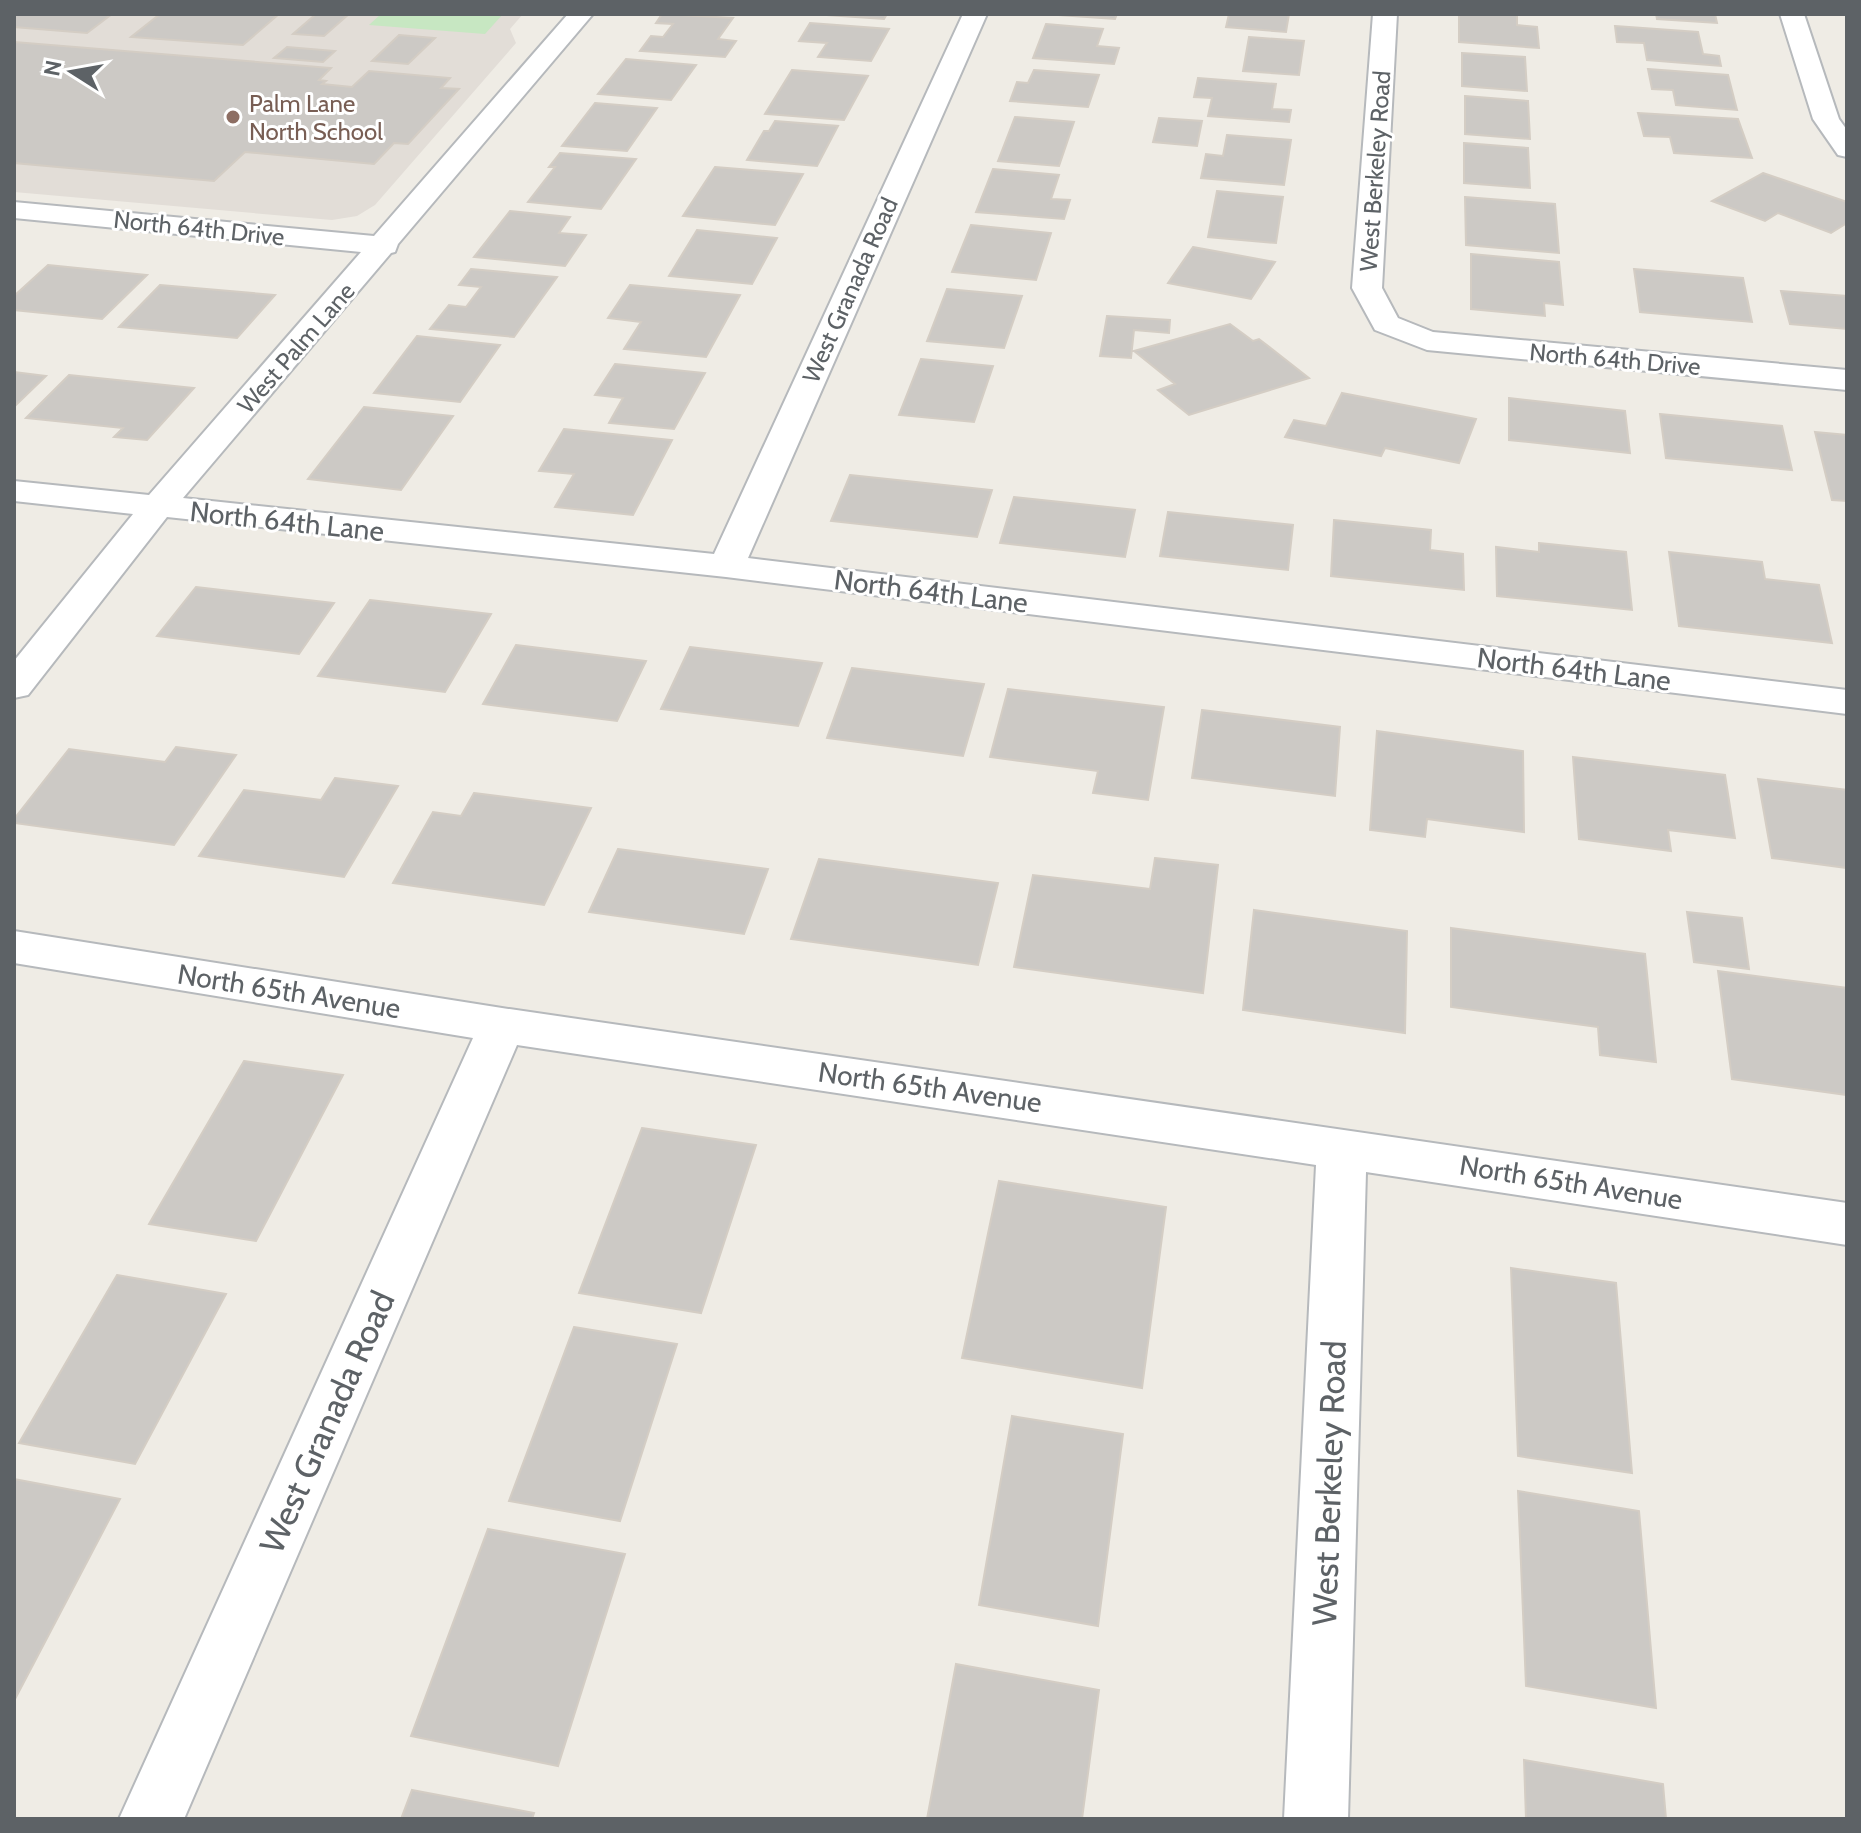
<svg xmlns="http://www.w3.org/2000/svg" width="1861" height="1833" font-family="Cabin,sans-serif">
<rect width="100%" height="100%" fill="#efece5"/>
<path fill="#e2ddd7" d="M14 14H523L510 29 516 43 375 205 357 216 332 220 14 192Z"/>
<path fill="#c7e7c2" d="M381 14H503L485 34 369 25Z"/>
<path fill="#ccc9c5" stroke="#d4cdc4" stroke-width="2" d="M14 14H112L87 33 14 27Z
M160 14H279L243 45 131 37Z
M316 14H349L324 36 293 34Z
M662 14 733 18 718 39 736 41 725 57 640 51 651 36 663 37 673 24 656 23Z
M812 14H887L884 19Z
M1044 14H1117L1115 19Z
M1229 14H1289L1286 32 1226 27Z
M1459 14 1517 15V25L1537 27 1539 48 1459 42Z
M1656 14H1715L1717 23 1657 19Z
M810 23 889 29 871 61 818 57 827 43 799 41Z
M1046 24 1103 29 1097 46 1119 48 1114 64 1033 58Z
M1615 26 1698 32 1703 54 1719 56 1721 66 1647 60 1644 43 1617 42Z
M399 35 435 38 408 64 372 61Z
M1249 37 1304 41 1299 75 1243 71Z
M14 42 331 68 319 80 326 81 322 84 352 87 369 71 450 78 441 88 459 89 408 144 394 143 374 164 245 152 214 181 14 163Z
M287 47 335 51 323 62 274 58Z
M1462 53 1525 57 1527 91 1462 86Z
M626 59 696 65 671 100 598 94Z
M1648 69 1728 75 1737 110 1676 105 1673 90 1652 89Z
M792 70 868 76 844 120 765 114Z
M1034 70 1099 75 1088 107 1010 101 1017 82 1028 83Z
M1198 78 1276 84 1272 109 1291 110 1289 122 1208 116 1212 98 1194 97Z
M1465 96 1528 101 1530 139 1465 134Z
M595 103 657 108 627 151 562 146Z
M1638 113 1738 119 1752 158 1674 153 1670 137 1644 136Z
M1015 117 1074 122 1059 166 998 161Z
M1159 118 1202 121 1197 146 1153 142Z
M775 121 838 126 817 166 747 160 764 131H769Z
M1227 135 1291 140 1284 185 1201 178 1206 154 1223 156Z
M1464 143 1528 148 1530 188 1464 183Z
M560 153 636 159 601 209 528 202 555 167H549Z
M715 167 803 174 775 225 683 216Z
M993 169 1059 175 1051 199 1070 200 1064 219 976 212Z
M1763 173 1847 202V223L1831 233 1778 213 1765 221 1712 201Z
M1217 191 1283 197 1276 243 1208 237Z
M1465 197 1555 204 1559 253 1466 245Z
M510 211 570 217 559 233 586 235 565 266 474 257Z
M971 225 1051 233 1036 280 952 272Z
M697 230 777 238 752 284 669 276Z
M1193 247 1275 262 1251 299 1168 283Z
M1471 254 1559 262 1563 305 1544 303 1545 316 1471 309Z
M48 265 147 275 102 319 14 310V296Z
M471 269 557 277 514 337 430 329 449 305 466 307 481 287 459 285Z
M1634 269 1743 278 1752 322 1640 312Z
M160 285 275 295 237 338 119 327Z
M630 285 740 295 706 357 624 349 641 322 608 318Z
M947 289 1022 296 1004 348 927 341Z
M1781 291 1847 296V329L1790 324Z
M1107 316 1170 320 1169 333 1134 330 1131 358 1100 356Z
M1230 324 1253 341 1259 339 1309 378 1189 415 1158 390 1175 384 1134 351Z
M417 336 500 345 460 402 374 393Z
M921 359 993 366 974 422 899 415Z
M615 364 705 373 674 429 609 423 623 398 595 395Z
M14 372 46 376 14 407Z
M69 375 194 388 147 440 114 437 123 428 26 418Z
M1342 393 1476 419 1459 463 1385 448 1381 456 1285 437 1294 420 1326 426Z
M1509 398 1625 411 1630 453 1509 440Z
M364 407 453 416 401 490 308 479Z
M1660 414 1782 426 1792 470 1666 458Z
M564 429 672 440 633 515 555 507 574 474 539 471Z
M1815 432 1847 435V501L1832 500Z
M850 475 992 490 977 537 831 521Z
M1014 497 1135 510 1125 557 1000 543Z
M1168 512 1293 525 1288 570 1160 556Z
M1334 520 1431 530 1430 550 1463 554 1464 590 1331 576Z
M1539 543 1626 552 1632 610 1497 596 1496 547 1539 552Z
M1669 552 1762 562 1765 579 1819 585 1832 643 1679 626Z
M196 587 334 603 299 654 157 636Z
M370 600 491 614 445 692 318 676Z
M516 645 646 661 617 721 483 704Z
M690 647 822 663 798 726 661 709Z
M852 668 984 684 963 756 827 738Z
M1008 689 1164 707 1148 800 1093 793 1098 771 990 757Z
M1202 710 1340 727 1335 796 1192 778Z
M1377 731 1523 751 1524 832 1427 819 1425 837 1370 830Z
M176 747 236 755 174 845 14 823V819L69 749 165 762Z
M1573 757 1725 775 1735 838 1668 830 1671 851 1579 839Z
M335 778 398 786 344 877 199 856 244 790 321 800Z
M1758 779 1847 790V868L1772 858Z
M474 793 591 808 544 905 393 883 433 812 461 816Z
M618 849 768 869 744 934 589 912Z
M1155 858 1218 865 1203 993 1014 967 1033 875 1150 889Z
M819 859 998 883 978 965 791 939Z
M1254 910 1407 931 1405 1033 1243 1010Z
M1687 912 1742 918 1749 969 1694 962Z
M1451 928 1645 954 1656 1062 1600 1055 1598 1027 1451 1007Z
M1718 971 1847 988V1095L1732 1079Z
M244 1061 343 1075 256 1241 149 1224Z
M642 1128 756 1145 701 1313 579 1293Z
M999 1181 1166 1207 1142 1388 962 1358Z
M1511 1268 1616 1283 1632 1473 1518 1456Z
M117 1275 226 1294 135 1464 19 1443Z
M574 1327 677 1344 620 1521 509 1501Z
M1012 1416 1123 1434 1098 1626 979 1605Z
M14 1479 120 1499 14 1701Z
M1518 1491 1639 1511 1656 1708 1526 1686Z
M488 1529 625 1554 558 1766 411 1736Z
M956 1664 1099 1690 1082 1819H927Z
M1524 1760 1663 1784 1666 1819H1526Z
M412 1790 534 1813 532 1819H401Z"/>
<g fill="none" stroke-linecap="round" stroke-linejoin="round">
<g stroke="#b6b9bc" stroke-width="4">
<path id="minor" d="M568 14H593L398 244 395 252 391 253 183 498 714 554 963 14H987L748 558 1847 690V714L726 577 167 517 28 695 14 698V661L133 514 14 501V481L149 495 361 252 14 218V202L374 236Z
M1373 14H1397L1382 288 1398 318 1433 332 1847 370V390L1427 350 1375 330 1352 288Z
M1780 14H1804L1839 119 1847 130V157L1838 155 1813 119Z
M14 931 502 1008 1847 1203V1245L1366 1172 1348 1819H1284L1316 1165 517 1045 184 1819H119L473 1038 14 963Z"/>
</g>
<use href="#minor" fill="#fff" fill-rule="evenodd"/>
</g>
<circle fill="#8d6e63" stroke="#fff" stroke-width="3" cx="233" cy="117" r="8"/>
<g text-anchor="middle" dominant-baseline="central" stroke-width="6" stroke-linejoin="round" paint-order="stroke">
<g font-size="24" fill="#785e54" stroke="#fff" text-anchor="start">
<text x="249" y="103">Palm Lane<tspan x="249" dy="28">North School</tspan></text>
</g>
<g font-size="24" fill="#5d6266" stroke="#fff">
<text transform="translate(1375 171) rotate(-86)">West Berkeley Road</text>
<text transform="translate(199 228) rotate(6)">North 64th Drive</text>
<text transform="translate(850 290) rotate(-66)">West Granada Road</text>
<text transform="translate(296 348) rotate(-49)">West Palm Lane</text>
<text transform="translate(1615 359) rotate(5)">North 64th Drive</text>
</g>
<g font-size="28" fill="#5d6266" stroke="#fff">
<text transform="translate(287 521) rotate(6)">North 64th Lane</text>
<text transform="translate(931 591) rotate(7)">North 64th Lane</text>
<text transform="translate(1574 669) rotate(7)">North 64th Lane</text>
<text transform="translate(289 991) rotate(9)">North 65th Avenue</text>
<text transform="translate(930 1087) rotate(8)">North 65th Avenue</text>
<text transform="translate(1571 1182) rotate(9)">North 65th Avenue</text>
</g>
<g font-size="34" fill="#5d6266" stroke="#fff">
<text transform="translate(327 1422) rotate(-66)">West Granada Road</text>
<text transform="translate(1329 1483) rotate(-88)">West Berkeley Road</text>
</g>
</g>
<rect width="1861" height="1833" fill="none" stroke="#5d6266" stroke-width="32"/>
<g transform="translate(72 72) rotate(281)" stroke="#ffffff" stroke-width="6" paint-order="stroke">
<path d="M0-6L14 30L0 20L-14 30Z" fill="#5d6266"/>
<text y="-12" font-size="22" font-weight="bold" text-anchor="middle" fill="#5d6266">N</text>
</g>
</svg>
